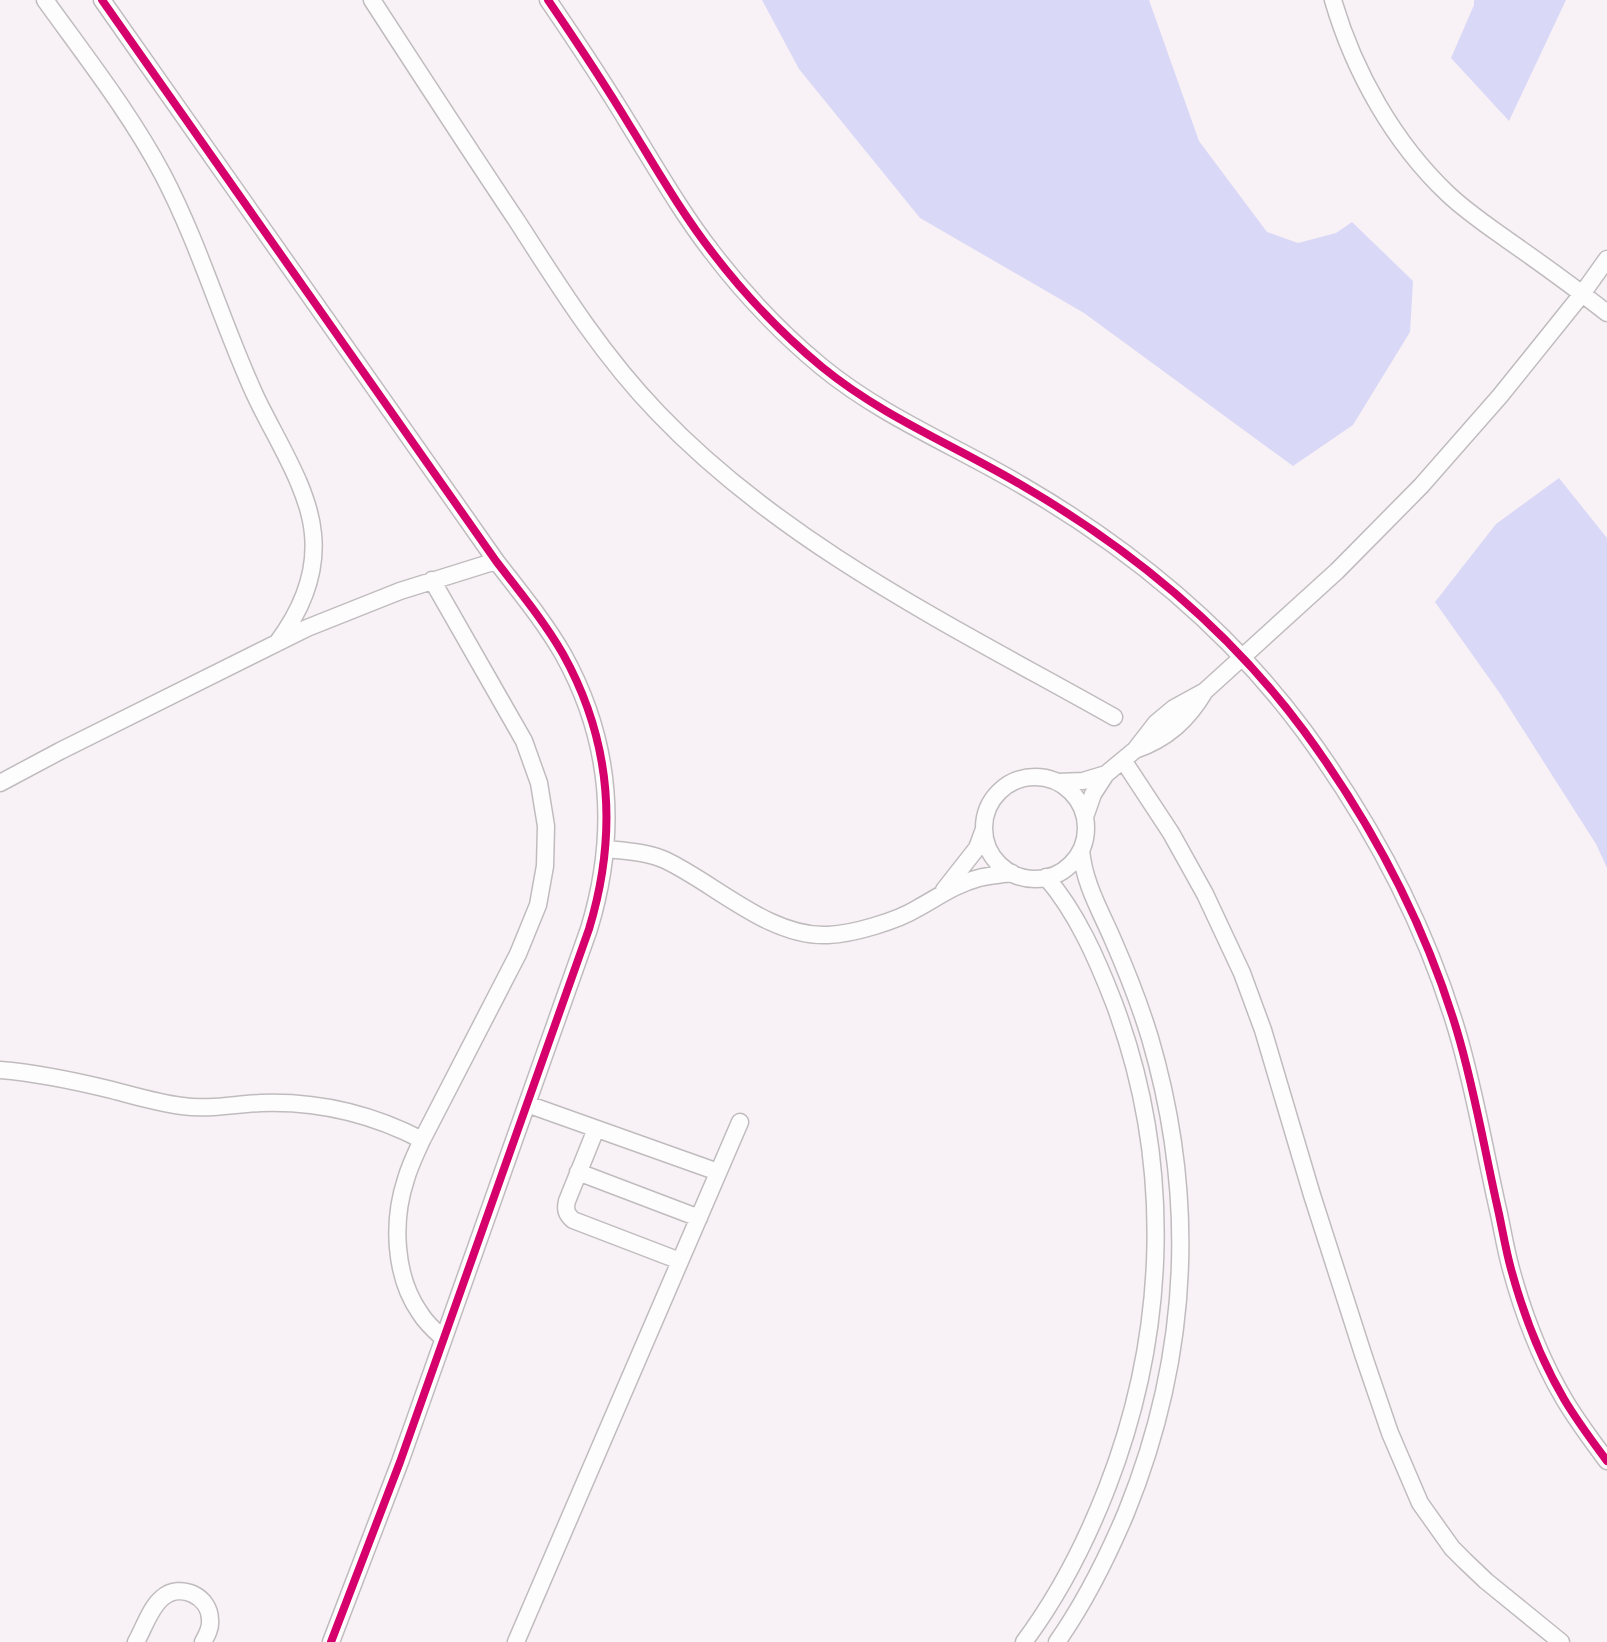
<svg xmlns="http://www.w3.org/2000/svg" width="1607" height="1642" font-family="Helvetica,sans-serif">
<rect width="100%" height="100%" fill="#f8f2f6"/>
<path fill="#dad8f7" d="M762 0H1149L1199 141 1267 232 1298 243 1336 233 1352 222 1413 281 1410 332 1353 425 1293 466 1084 313 920 218 799 69Z
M1474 0H1566L1509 121 1451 58 1474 5Z
M1559 478 1607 538V868L1596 844 1501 695 1435 602 1496 524Z"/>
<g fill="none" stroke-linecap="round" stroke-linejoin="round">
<g stroke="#c0bcbe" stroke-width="19">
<path id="minor" d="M45 0C86 57 130 113 163 175 200 246 222 323 255 395 275 438 309 488 313 534 317 574 301 611 277 643
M102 0 496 561C519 591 544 621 563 654 612 742 618 834 589 929L400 1462 331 1642
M372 0C420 74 468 148 517 221 560 288 602 355 658 413 785 546 956 628 1114 717
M548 0C576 41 604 83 630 126 656 168 681 212 712 252 744 294 781 333 822 367 883 417 956 446 1023 486 1131 549 1230 631 1304 731 1370 821 1425 924 1457 1031 1475 1091 1485 1153 1499 1214 1503 1233 1506 1251 1511 1269 1523 1313 1541 1360 1564 1399 1577 1421 1592 1441 1607 1461
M1333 0C1354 72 1394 143 1448 194 1467 212 1488 226 1509 241 1542 264 1575 288 1607 313
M432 580 524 741 539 783 546 826 545 866 538 905 518 954 422 1140C416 1153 410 1165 406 1179 392 1221 394 1276 420 1313 426 1323 435 1331 443 1338
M1135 750C1167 739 1188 720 1205 691
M1123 760 1171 833 1205 894 1242 973 1263 1030 1312 1195 1364 1357 1390 1433 1420 1503 1452 1548 1465 1561 1486 1581 1561 1642
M984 828a51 51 0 1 1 102 0a51 51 0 1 1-102 0Z
M1058 782 1083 781 1106 774
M0 783 60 751 307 628 400 591 496 561
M1085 817 1093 794 1106 774 1135 750 1156 723 1174 708 1205 691 1337 571 1421 486 1500 396 1582 294 1607 259
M606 849C626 851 647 852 665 860 716 884 770 938 828 935 853 934 897 921 918 908 938 897 956 884 979 878 989 875 1001 875 1012 873
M944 890 977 848 984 829
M0 1070C38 1073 75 1081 112 1090 135 1096 158 1103 182 1106 208 1110 235 1104 261 1103 318 1101 372 1114 422 1140
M527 1104 718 1172
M596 1129 567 1201C565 1209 566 1214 573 1220L680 1261
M578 1172 699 1218
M136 1642C144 1628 150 1608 162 1598 180 1582 210 1596 210 1620 211 1628 207 1635 203 1642
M516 1642 740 1122
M1024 1642C1059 1595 1086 1542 1107 1488 1168 1331 1173 1160 1114 1003 1097 959 1077 913 1046 877
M1057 1642C1085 1602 1107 1558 1126 1513 1189 1358 1197 1198 1150 1038 1140 1005 1127 972 1113 940 1100 910 1084 883 1081 850"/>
</g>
<use href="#minor" stroke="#fefdfe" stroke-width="16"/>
<g stroke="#fff" stroke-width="11">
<path id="cycleway" d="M102 0 496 561C519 591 544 621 563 654 612 742 618 834 589 929L400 1462 331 1642
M548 0C576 41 604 83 630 126 656 168 681 212 712 252 744 294 781 333 822 367 883 417 956 446 1023 486 1131 549 1230 631 1304 731 1370 821 1425 924 1457 1031 1475 1091 1485 1153 1499 1214 1503 1233 1506 1251 1511 1269 1523 1313 1541 1360 1564 1399 1577 1421 1592 1441 1607 1461"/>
</g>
<use href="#cycleway" stroke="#d6006c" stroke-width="8"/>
</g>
</svg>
